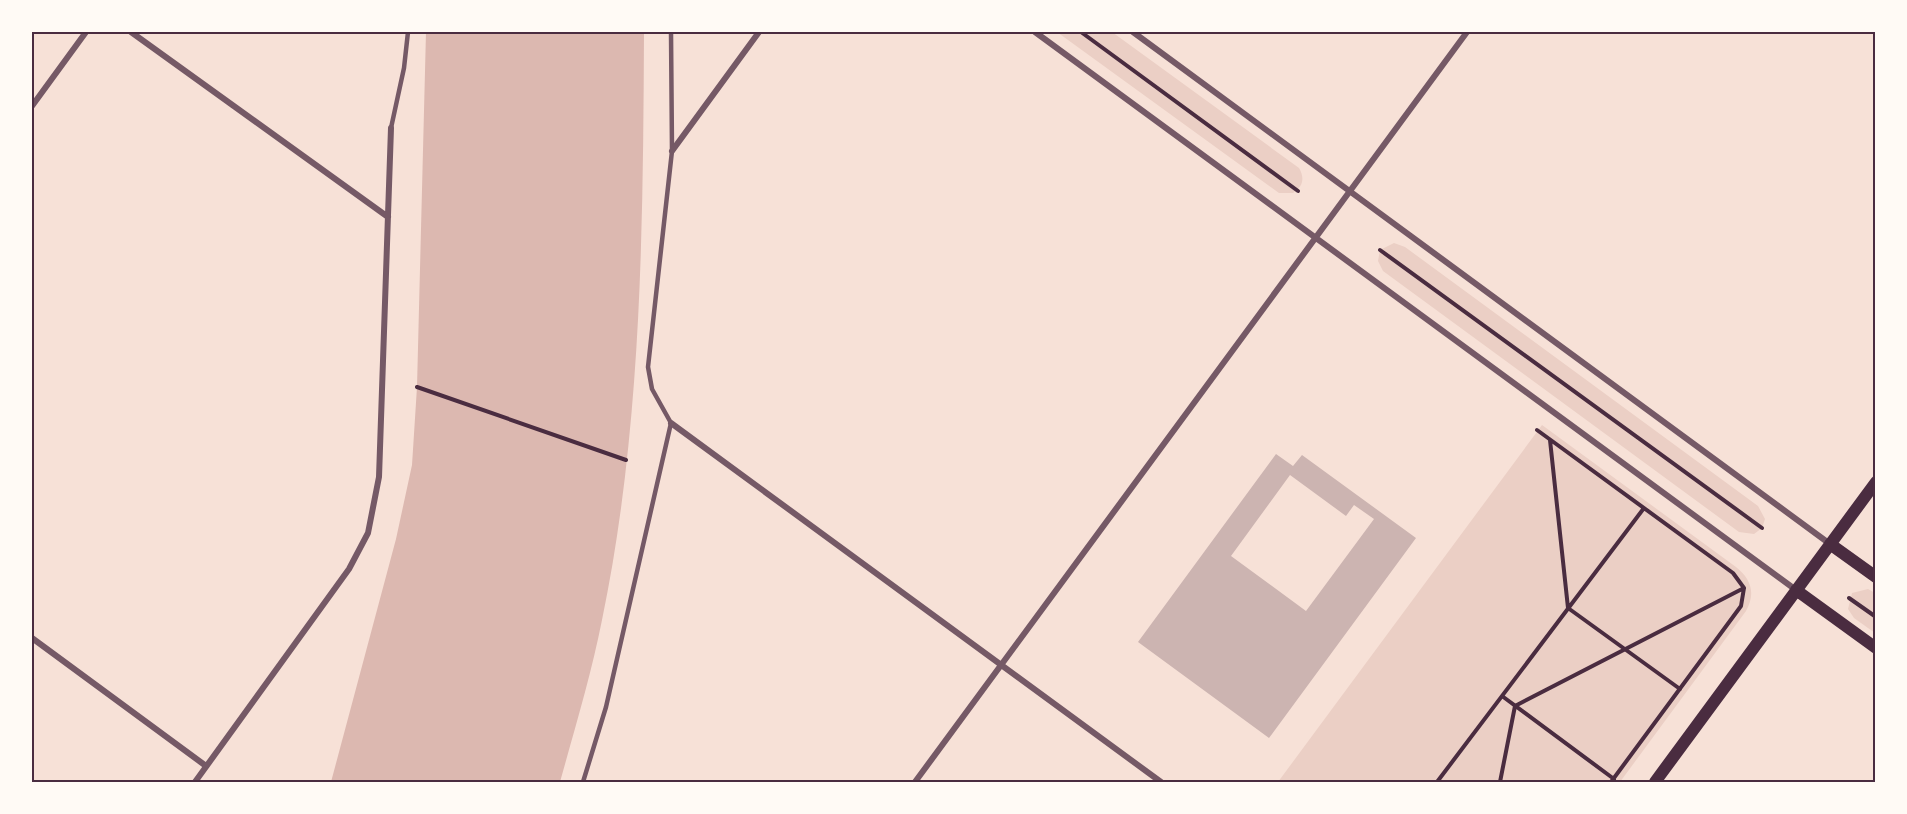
<svg xmlns="http://www.w3.org/2000/svg" width="1907" height="814" font-family="'IBM Plex Serif',serif">
<rect width="100%" height="100%" fill="#f7e1d7"/>
<path fill="#ebcfc5" d="M1057 32H1112L1299 168C1305 178 1303 187 1293 193H1279Z
M1394 243 1405 247 1758 506 1765 519 1762 528 1754 534 1739 532 1383 271 1378 261 1380 250Z
M1542 425 1736 567C1751 579 1756 593 1746 611L1620 782H1278Z
M1868 589 1875 593V633L1854 618 1848 609 1852 593Z"/>
<path fill="#dcb8b0" d="M426 32H644C643 227 642 427 602 620 591 675 575 728 560 782H331L396 539 412 465 417 387Z"/>
<path fill="#ccb4b1" fill-rule="evenodd" d="M1276 454 1293 466 1302 455 1416 538 1269 738 1138 642ZM1290 475 1346 516 1354 505 1374 519 1306 611 1231 556Z"/>
<g fill="none" stroke-linecap="round" stroke-linejoin="round">
<path stroke="#4a2c40" stroke-width="4" d="M1081 32 1298 191
M1380 250 1762 528
M417 387 626 460
M1537 430 1733 573 1744 588 1741 606 1611 782
M1550 440 1568 608 1680 689
M1849 598 1876 617
M1502 696 1614 779
M1437 782 1644 508
M1500 782 1515 706 1744 588"/>
<path stroke="#755966" stroke-width="4.5" d="M391 128 404 68 408 32
M583 782 606 707 671 423 652 389 648 367 672 151 671 32"/>
<path stroke="#755966" stroke-width="6" d="M131 32 388 217
M1035 32 1796 590
M1133 32 1830 544
M32 106 86 32
M672 151 759 32
M671 423 1161 782
M32 638 206 766
M195 782 349 569 368 533 379 477 391 128
M915 782 1467 32"/>
<path stroke="#4a2c40" stroke-width="12" d="M1830 544 1876 577
M1796 590 1876 648
M1655 782 1876 482"/>
</g>
<rect width="1907" height="814" fill="none" stroke="#fffaf5" stroke-width="66"/>
<rect x="33" y="33" width="1841" height="748" fill="none" stroke="#4a2c40" stroke-width="2"/>
</svg>
